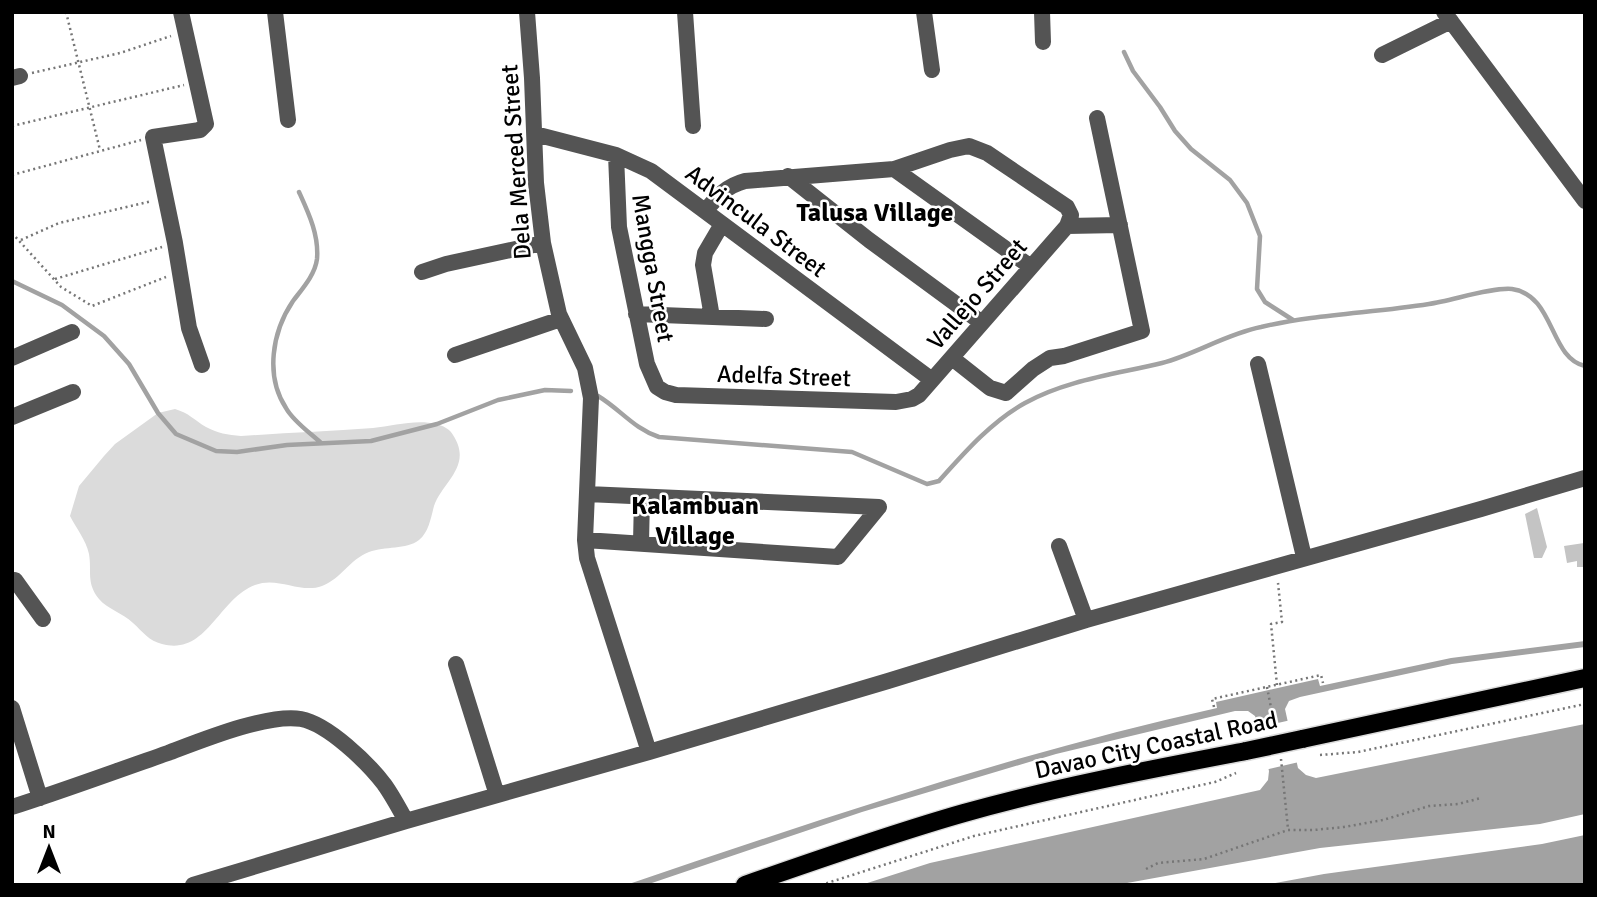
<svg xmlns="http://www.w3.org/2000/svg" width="1597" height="897" font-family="Signika,sans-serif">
<rect width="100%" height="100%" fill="#fff"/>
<path fill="#dbdbdb" d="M175 409C189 413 194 420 206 427 217 433 228 435 241 436 285 433 329 431 373 428 393 426 416 419 436 424 442 425 451 430 453 435 473 466 443 481 434 506 431 517 429 532 419 540 406 550 385 546 369 552 350 559 341 579 322 586 300 594 278 576 255 585 218 599 207 656 162 644 149 641 143 632 133 623 123 613 107 609 99 599 86 583 92 571 89 554 86 540 76 528 70 516L79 486 104 456 115 444 158 413Z"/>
<path fill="#a2a2a2" d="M1585 641V647L1452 664 1300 697 1289 701 1285 709 1298 768 1306 775 1316 778 1585 724V885H861L930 863 1260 790 1268 780 1269 771 1255 716 1248 711H1235L1056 754 862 812 646 885H626C821 819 1015 753 1217 708L1216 702 1318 679 1320 686 1451 658Z"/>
<path fill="#fff" d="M1291 720 1299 762 1265 770 1255 728Z
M1585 814V835L1542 844 1324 874 1264 885H1116L1320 848 1540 824Z"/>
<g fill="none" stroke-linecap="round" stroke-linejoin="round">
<path stroke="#a2a2a2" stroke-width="4.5" d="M1124 52 1133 71 1160 107 1175 131 1191 149 1230 180 1247 203 1260 236 1257 289 1265 302 1293 320
M299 192C309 214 319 235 317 259 315 275 302 289 293 301 272 332 265 376 286 408 293 421 309 432 320 442
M12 281 62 305 104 336 129 364 158 413 176 434 216 451 237 452 287 445 371 441 437 424 498 400 545 390 571 391
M598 396C620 409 634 429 659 437L852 452 927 484 939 481C964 453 992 421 1025 403 1066 380 1117 374 1162 363 1196 354 1226 334 1261 327 1316 314 1373 313 1429 304 1451 301 1492 287 1512 289 1555 295 1549 358 1585 366"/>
</g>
<path fill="#c4c4c4" d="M1537 508 1547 547 1542 558H1534L1525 514Z
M1584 543 1585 567H1577V561L1567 563 1564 546Z"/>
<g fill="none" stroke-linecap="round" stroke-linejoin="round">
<g stroke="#dbdbdb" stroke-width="21">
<path id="major" d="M1302 739 1585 678
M745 885C817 860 890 834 964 813 1056 787 1152 769 1246 751"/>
</g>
<path stroke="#767676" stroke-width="2.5" stroke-dasharray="2 3.5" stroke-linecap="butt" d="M66 12 100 150
M32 73 120 53 171 36
M12 126 184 85
M12 175 141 140
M12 233 61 287 92 306 166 277
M21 240 59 223 152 201
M55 279 162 247
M1277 685 1271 624 1282 622 1278 583
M1267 687 1275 728
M1214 707 1212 699 1321 675 1323 683
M1320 755 1358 752 1585 704
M1281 759 1288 829
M1146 869 1158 863 1204 859 1288 830H1314L1344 827 1383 820 1429 806 1458 804 1481 798
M821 885 974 836 1215 782 1236 773"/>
<path stroke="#545454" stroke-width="16" d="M181 12 206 124 200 130 153 137 175 243 189 328 202 365
M275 12 288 120
M527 12 532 78 536 183 543 243 559 314 585 368 591 398 585 540 587 558 649 752
M685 12 693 126
M924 12 932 70
M1042 12 1043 42
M1444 12 1585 201
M1382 55 1451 21
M12 78 20 76
M535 134 616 155 651 171 932 380
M616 155 619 227 647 364 657 387 665 392 676 395 896 402 912 399 919 395 1067 226 1071 215 1067 207 987 153 969 146 950 150 894 169 745 181C726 186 717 197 705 211
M894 169 1031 267
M788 176 869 240 982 323
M1067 226 1120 225
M422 272 446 264 543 243
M636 314 766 319
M712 317 703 265 705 253 722 224
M455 355 561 319
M12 358 72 332
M952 358 990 388 1006 393 1033 369 1050 358 1064 356 1142 331 1097 118
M1258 364 1304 557
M12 417 73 392
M587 494 879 507
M585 540 838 557 879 507
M641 543 642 497
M1059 546 1086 620
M12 582 15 580 43 619
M456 664 497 795
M12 708 40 798
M12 807C65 790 116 771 168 753 200 741 268 713 301 719 328 724 368 763 384 784 392 795 399 808 406 821
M193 885 406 821 649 752 888 681 1086 620 1481 509 1585 478"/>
<use href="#major" stroke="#000" stroke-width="18"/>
<g stroke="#dbdbdb" stroke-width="21" stroke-linecap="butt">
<path id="major-bridge" d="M1246 751 1302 739"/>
</g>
<use href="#major-bridge" stroke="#000" stroke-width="18"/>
</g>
<g text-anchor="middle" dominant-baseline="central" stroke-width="5" stroke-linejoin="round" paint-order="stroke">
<g font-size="24" fill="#000" stroke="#fff">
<text transform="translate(516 162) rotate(-94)">Dela Merced Street</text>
<text transform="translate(756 221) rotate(37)">Advincula Street</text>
<text transform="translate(653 268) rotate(80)">Mangga Street</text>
<text transform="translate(977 294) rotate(-49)">Vallejo Street</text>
<text transform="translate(784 376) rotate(2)">Adelfa Street</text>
<text transform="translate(1156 745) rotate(-12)">Davao City Coastal Road</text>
</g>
<g font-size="26" font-weight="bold" fill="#000" stroke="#fff">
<text x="875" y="213">Talusa Village</text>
<text x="695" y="506">Kalambuan<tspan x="695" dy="30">Village</tspan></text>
</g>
</g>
<rect width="1597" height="897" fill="none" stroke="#000000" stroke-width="28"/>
<g transform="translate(49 848)" stroke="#ffffff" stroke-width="5" paint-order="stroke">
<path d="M0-5L12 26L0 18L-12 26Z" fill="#000000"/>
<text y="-10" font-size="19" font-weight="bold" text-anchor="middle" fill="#000000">N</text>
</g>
</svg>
